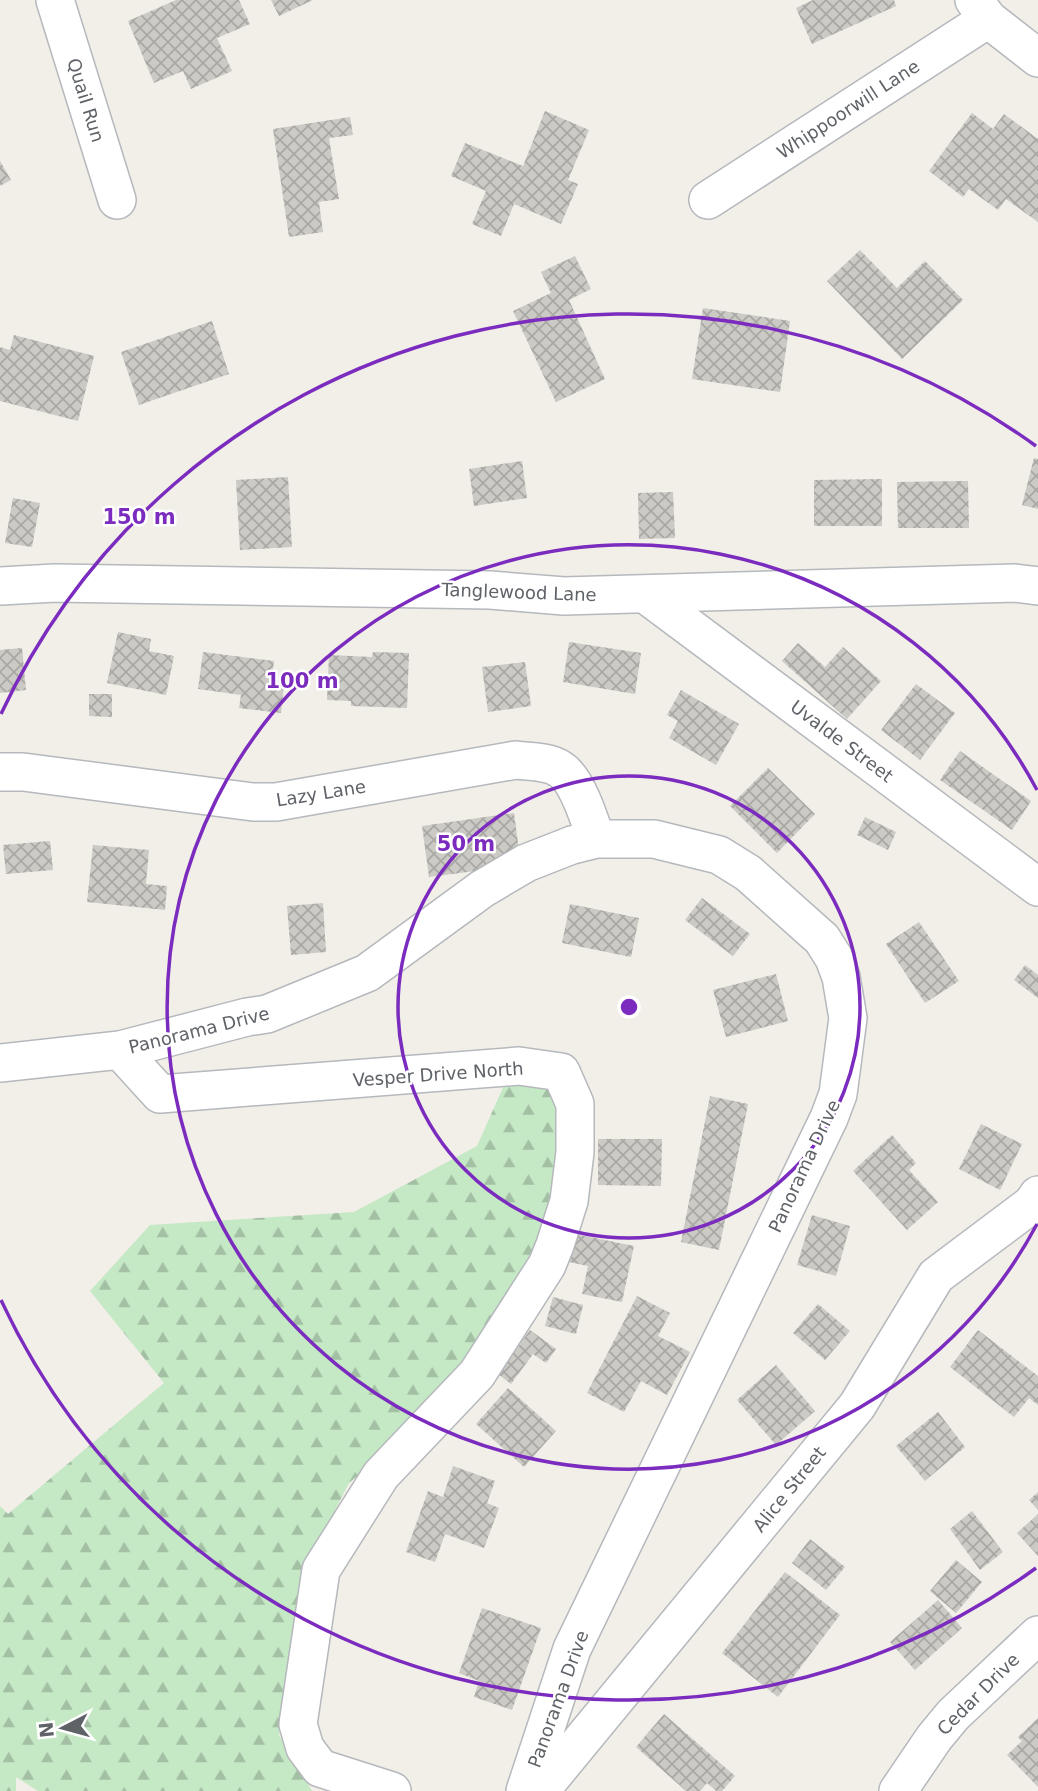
<svg xmlns="http://www.w3.org/2000/svg" width="1038" height="1791" font-family="'DejaVu Sans',sans-serif">
<defs>
<pattern id="forest-firs" width="22" height="20" patternUnits="userSpaceOnUse" patternTransform="scale(1.75)"><rect width="22" height="20" fill="#c5e8c5"/><path d="M5 1l3.5 6h-7zM16 11l3.5 6h-7z" fill="#a3c0a4"/></pattern>
<pattern id="building-cross-hatch" width="8" height="8" patternUnits="userSpaceOnUse" patternTransform="scale(1.75)"><rect width="8" height="8" fill="#cccac5"/><path d="M0 0l8 8M0 8l8-8" fill="none" stroke="#a9a8a4"/></pattern>
</defs>
<rect width="100%" height="100%" fill="#f1efe8"/>
<path fill="url(#forest-firs)" d="M552 1081 567 1120 565 1169 520 1296 419 1423 349 1483 308 1563 279 1735 312 1791H38L16 1777V1791H0V1506L8 1514 164 1383 90 1291 150 1225 354 1212 477 1146 505 1083Z"/>
<path fill="url(#building-cross-hatch)" d="M176 0H239L250 24 217 38 232 71 191 89 183 71 154 83 128 21Z
M271 0H313L279 16Z
M813 0H894L896 6 812 44 796 8Z
M545 111 589 130 568 180 578 184 561 224 514 204 501 236 472 224 486 191 451 176 465 143 523 166Z
M972 113 993 129 1004 114 1038 139V222L1006 199 998 210 969 189 963 197 929 171Z
M350 117 353 135 329 138 339 199 319 202 323 232 289 237 273 129Z
M0 161 11 180 0 186Z
M860 250 897 288 925 261 963 300 902 359 827 281Z
M575 256 591 289 569 300 605 379 556 402 513 311 551 293 541 272Z
M703 308 790 321 780 392 692 379Z
M212 321 229 374 139 405 121 352Z
M14 335 94 356 78 421 0 401V347L10 350Z
M1034 458 1038 459V509L1022 505Z
M522 461 527 498 474 506 469 469Z
M288 477 292 547 240 550 236 480Z
M882 479V526H814V480Z
M968 481 969 528H898L897 482Z
M673 492 675 538 639 539 638 493Z
M13 498 40 503 32 547 5 543Z
M118 632 151 639 149 651 174 656 166 695 107 683Z
M569 642 641 653 635 694 563 682Z
M798 643 825 667 843 647 881 681 847 719 782 661Z
M22 648 26 690 0 693V650Z
M203 652 274 661 271 684 284 685 281 713 239 708 241 695 198 689Z
M373 652 409 653 407 708 351 706V701L327 700 329 655 372 657Z
M525 662 531 706 488 712 482 667Z
M916 684 955 713 920 760 881 730Z
M681 690 739 724 716 765 669 738 678 721 667 715Z
M89 694H112V717L89 716Z
M960 751 1031 801 1012 830 940 780Z
M768 768 815 814 777 853 730 806Z
M514 813 521 865 429 877 422 826Z
M865 817 896 832 888 850 857 835Z
M50 841 53 870 6 874 3 845Z
M93 845 149 850 146 884 167 886 165 910 87 902Z
M702 898 750 934 733 956 685 920Z
M323 903 326 952 291 955 287 906Z
M570 904 639 918 631 957 562 943Z
M919 922 959 981 925 1003 886 944Z
M1025 965 1038 975V998L1014 980Z
M776 974 788 1021 726 1037 713 990Z
M710 1096 748 1104 719 1250 681 1242Z
M981 1124 1022 1144 1000 1190 959 1169Z
M892 1135 916 1163 909 1170 938 1202 907 1230 853 1171Z
M598 1139H662L661 1186 598 1185Z
M812 1215 850 1226 836 1276 797 1265Z
M575 1234 634 1246 622 1302 582 1294 588 1266 569 1262Z
M637 1296 670 1313 658 1336 690 1352 667 1395 641 1381 624 1412 587 1393Z
M553 1297 583 1305 576 1334 545 1326Z
M818 1304 850 1331 825 1360 793 1333Z
M530 1330 556 1349 546 1363 533 1354 511 1384 498 1374Z
M978 1330 1038 1376V1405L1029 1398 1014 1417 950 1367Z
M776 1365 815 1411 776 1445 737 1400Z
M508 1388 556 1431 524 1467 476 1424Z
M938 1412 965 1447 925 1481 896 1446Z
M453 1466 495 1481 487 1503 499 1508 484 1548 445 1534 435 1562 406 1552 428 1491 443 1497Z
M1038 1492V1510L1029 1500Z
M972 1511 1003 1552 980 1570 950 1529Z
M1038 1514V1556L1017 1533Z
M810 1539 845 1567 826 1590 792 1563Z
M956 1560 982 1582 956 1613 930 1591Z
M785 1572 840 1615 778 1697 722 1653Z
M938 1600 962 1628 915 1670 890 1642Z
M482 1608 541 1628 512 1710 474 1697 479 1681 459 1673Z
M664 1714 735 1776 722 1791H716L707 1783 700 1791H686L636 1747Z
M1038 1718V1787L1007 1755 1022 1741 1018 1737Z"/>
<g fill="none" stroke-linecap="round" stroke-linejoin="round">
<g stroke="#b5b8bc" stroke-width="40">
<path id="minor" d="M55 0 117 200
M974 0 988 19 1038 58
M708 200 988 19
M0 586 55 583 490 590 564 596 1015 583 1038 586
M645 594 1038 887
M0 772H23L253 802H276L516 760C530 762 548 761 560 769 577 779 590 821 596 839
M120 1050 160 1094 519 1066 561 1072 575 1104V1152L569 1201 555 1245 547 1265 477 1374 381 1475 321 1570 298 1724 305 1748 320 1768 392 1791
M0 1063 120 1050 247 1017 267 1014 367 973 482 889 526 863 572 845 596 839H654L719 855 748 873 822 939 834 958 841 977 848 1018 838 1094 829 1118 572 1649 525 1791
M540 1791 857 1406 936 1276 1032 1204 1038 1195
M898 1791 934 1738 953 1715 1038 1635"/>
</g>
<use href="#minor" stroke="#fff" stroke-width="37"/>
</g>
<g fill="none" stroke="#7b2cbf" stroke-width="3.5">
<circle cx="629" cy="1007" r="231"/>
<path d="M1037 1224A462 462 0 1 1 1037 790"/>
<path d="M1036 1568A693 693 0 0 1 1 1300M1 714A693 693 0 0 1 1036 446"/>
</g>
<g text-anchor="middle" dominant-baseline="central" stroke-width="5" stroke-linejoin="round" paint-order="stroke">
<g font-size="18" fill="#5f6368" stroke="#fff">
<text transform="translate(86 100) rotate(73)">Quail Run</text>
<text transform="translate(848 109) rotate(-33)">Whippoorwill Lane</text>
<text transform="translate(519 592) rotate(2)">Tanglewood Lane</text>
<text transform="translate(842 741) rotate(37)">Uvalde Street</text>
<text transform="translate(321 793) rotate(-9)">Lazy Lane</text>
<text transform="translate(199 1030) rotate(-14)">Panorama Drive</text>
<text transform="translate(438 1074) rotate(-4)">Vesper Drive North</text>
<text transform="translate(804 1166) rotate(-65)">Panorama Drive</text>
<text transform="translate(789 1489) rotate(-51)">Alice Street</text>
<text transform="translate(978 1694) rotate(-45)">Cedar Drive</text>
<text transform="translate(558 1699) rotate(-70)">Panorama Drive</text>
</g>
</g>
<circle cx="629" cy="1007" r="10" fill="#7b2cbf" stroke="#fff" stroke-width="3.5"/>
<g font-size="21" text-anchor="middle" font-weight="bold" fill="#7b2cbf" stroke="#fff" stroke-width="5" stroke-linejoin="round" paint-order="stroke">
<text x="139" y="524">150 m</text>
<text x="302" y="688">100 m</text>
<text x="466" y="851">50 m</text>
</g>
<g transform="translate(63 1728) rotate(264)" stroke="#ffffff" stroke-width="5" paint-order="stroke">
<path d="M0-5L12 26L0 18L-12 26Z" fill="#5f6368"/>
<text y="-10" font-size="19" font-weight="bold" text-anchor="middle" fill="#5f6368">N</text>
</g>
</svg>
